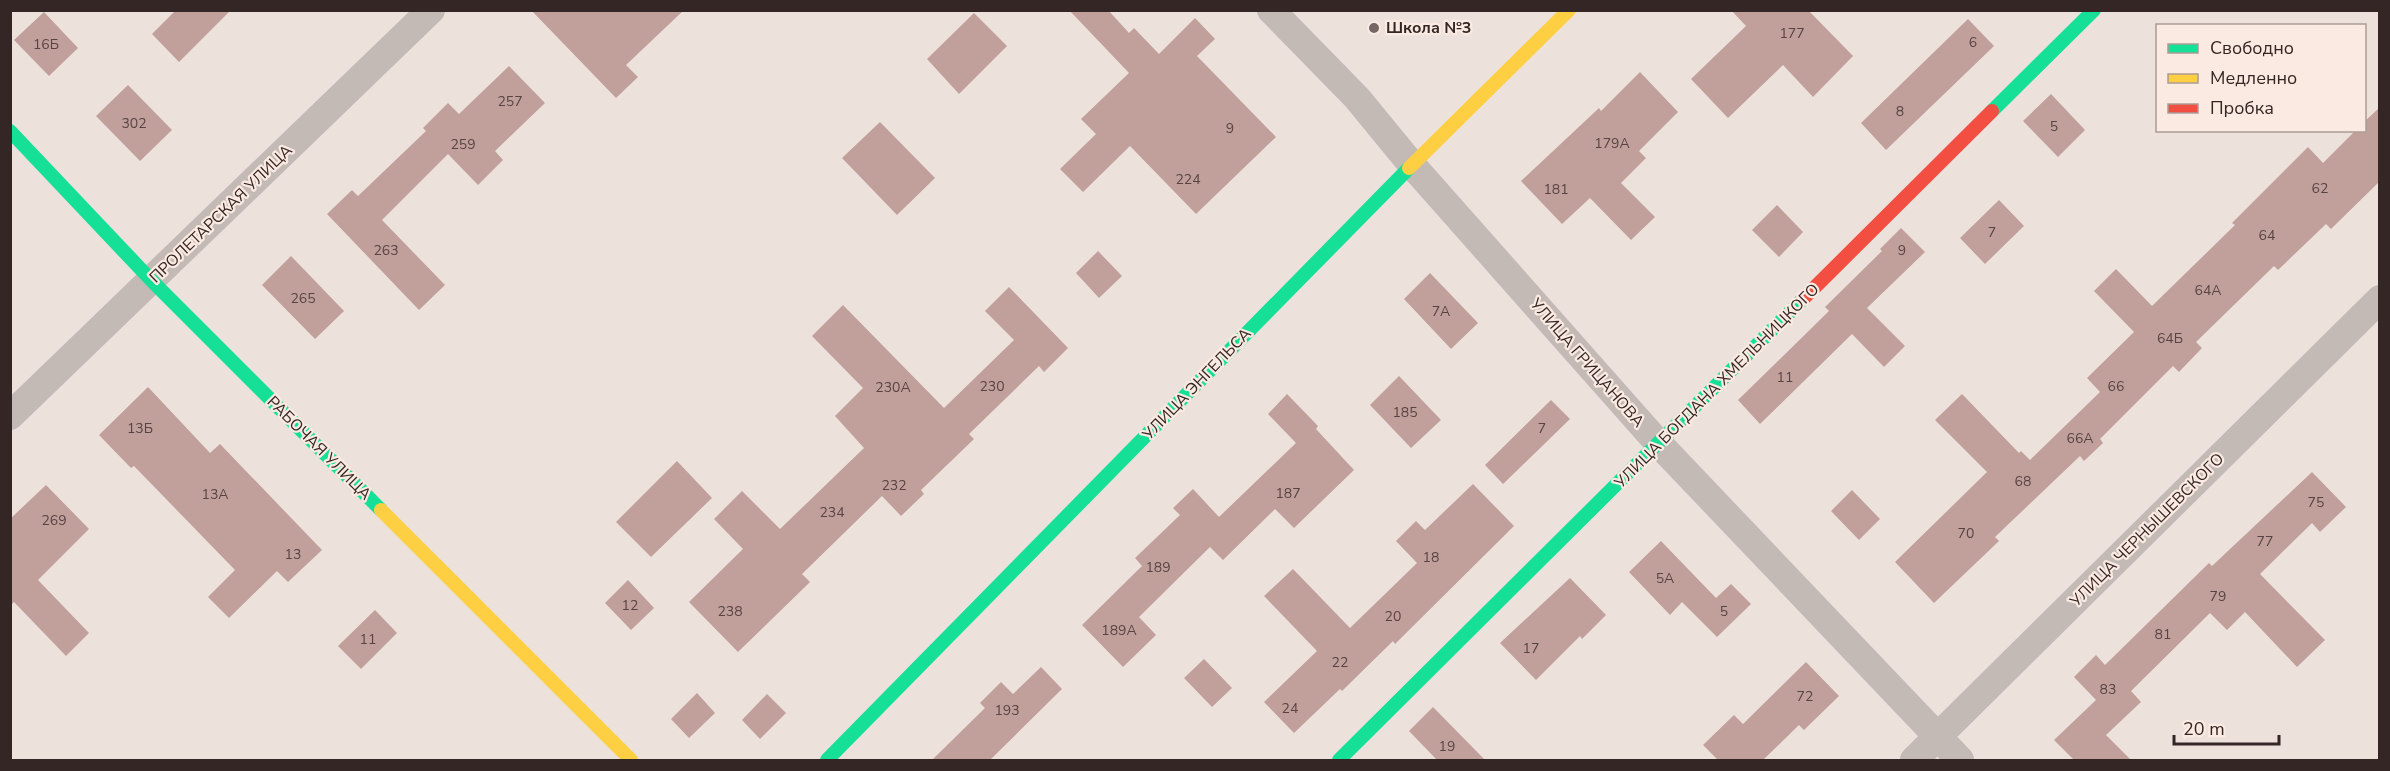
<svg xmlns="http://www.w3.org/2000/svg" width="2390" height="771" font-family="'Nunito Sans',sans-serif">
<rect width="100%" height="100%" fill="#ece1db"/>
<path fill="#c1a09c" d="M176 10H231L179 62 152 34Z
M531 10H684L626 65 638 77 616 98Z
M1069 10H1108L1129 33 1134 28 1159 54 1195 18 1215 39 1197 56 1276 137 1196 214 1130 146 1083 192 1060 169 1096 134 1081 119 1129 73Z
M1731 10H1808L1853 56 1813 97 1783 65 1728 118 1691 79 1746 26Z
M44 12 78 48 49 76 14 40Z
M974 13 1007 46 959 94 927 59Z
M1968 19 1994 46 1886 150 1861 123Z
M509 66 545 103 495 151 503 160 478 185 448 154 382 220 445 285 419 310 327 214 352 190 358 196 426 131 423 128 448 103 459 114Z
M1640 72 1678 112 1639 151 1646 158 1621 183 1655 217 1631 240 1590 198 1562 224 1521 181 1599 108 1601 111Z
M128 85 172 130 140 161 96 116Z
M2051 94 2085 130 2058 157 2023 121Z
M2379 108V182L2331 229 2326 224 2278 270 2274 266 2196 342 2202 348 2179 372 2173 366 2100 439 2103 443 2084 461 2080 456 1995 537 1999 541 1934 603 1895 562 1987 472 1935 420 1962 394 2019 453 2021 451 2030 460 2100 392 2087 378 2134 332 2094 291 2116 269 2152 306 2235 225 2232 223 2308 147 2323 163 2356 130H2364V122Z
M880 122 935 178 897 215 842 158Z
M1999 200 2024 226 1985 264 1960 238Z
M1777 205 1803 232 1779 257 1752 230Z
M1901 228 1925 252 1867 308 1905 346 1884 367 1852 334 1760 424 1738 400 1829 311 1825 307 1882 251 1880 249Z
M1098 251 1122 276 1099 298 1076 273Z
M291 256 344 311 315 339 262 285Z
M1430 273 1478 323 1451 349 1404 299Z
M1009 287 1068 348 1044 372 1039 366 969 434 974 439 921 490 924 494 901 516 882 496 802 574 810 582 738 652 689 602 743 549 714 519 742 491 780 529 864 448 835 416 863 388 812 336 843 305 944 408 1014 340 985 311Z
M1399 376 1441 420 1411 448 1370 405Z
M148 387 210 453 220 444 322 550 288 582 277 571 229 618 208 597 235 570 134 466 131 468 99 435Z
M1287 394 1318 426 1316 429 1354 470 1294 528 1275 509 1223 560 1210 547 1139 617 1156 635 1123 667 1082 625 1142 566 1135 558 1180 515 1173 508 1193 489 1219 517 1296 443 1268 414Z
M1551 400 1570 419 1503 484 1485 465Z
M677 461 712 498 651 557 616 522Z
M2312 472 2346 507 2320 532 2312 523 2260 574 2325 640 2297 667 2245 612 2227 630 2210 613 2131 691 2141 702 2106 735 2131 760H2074L2054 740 2096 700 2074 677 2096 655 2105 665 2209 563 2212 566Z
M1473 484 1514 526 1395 644 1393 641 1342 691 1340 689 1294 733 1264 702 1317 651 1264 596 1293 569 1350 628 1417 563 1396 541 1416 521 1425 530Z
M46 485 89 529 38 580 89 633 66 656 14 602 10 606V519Z
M1852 490 1880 519 1859 540 1831 511Z
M1661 541 1716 598 1731 584 1751 604 1717 637 1682 602 1670 615 1629 572Z
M1570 578 1606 615 1582 639 1580 636 1536 680 1500 643Z
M628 580 654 608 631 630 605 603Z
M375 610 397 633 361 669 338 646Z
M1204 659 1232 688 1212 707 1184 678Z
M1806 662 1839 696 1804 730 1799 725 1763 760H1718L1703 745 1734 715 1743 724Z
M1041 667 1062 689 990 760H932L985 708 980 703 1001 682 1013 694Z
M697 693 715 713 689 738 671 719Z
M767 694 786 713 760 739 742 720Z
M1433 707 1485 760H1437L1409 731Z"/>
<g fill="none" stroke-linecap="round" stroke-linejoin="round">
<path stroke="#c3b9b5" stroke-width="28" d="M1271 10 1357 98 1412 165 1659 444 1960 760
M10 416 431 10
M1914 760 2380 299"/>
<path stroke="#16e098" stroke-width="14" d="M1992 111 2094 10
M10 131 152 281 381 510
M827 760 1409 168
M1339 760 1803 299"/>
<path stroke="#ffcf43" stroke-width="14" d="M1409 168 1569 10
M381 510 631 760"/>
<path stroke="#f24e42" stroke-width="14" d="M1803 299 1992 111"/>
</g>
<circle fill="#746764" stroke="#faeae1" stroke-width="2" cx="1374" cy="28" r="6"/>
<g text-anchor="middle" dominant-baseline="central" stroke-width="4.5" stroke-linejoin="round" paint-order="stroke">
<g font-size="14" fill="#574442">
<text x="1792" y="33">177</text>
<text x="1973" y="42">6</text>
<text x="46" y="44">16Б</text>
<text x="510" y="101">257</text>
<text x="1900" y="111">8</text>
<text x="134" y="123">302</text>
<text x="2054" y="126">5</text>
<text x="1230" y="128">9</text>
<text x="1612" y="143">179А</text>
<text x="463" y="144">259</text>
<text x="1188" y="179">224</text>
<text x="2320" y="188">62</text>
<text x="1556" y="189">181</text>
<text x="1992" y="232">7</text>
<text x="2267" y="235">64</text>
<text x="386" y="250">263</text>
<text x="1902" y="250">9</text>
<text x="2208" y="290">64А</text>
<text x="303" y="298">265</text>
<text x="1441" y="311">7А</text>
<text x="2170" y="338">64Б</text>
<text x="1785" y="377">11</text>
<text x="992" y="386">230</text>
<text x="2116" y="386">66</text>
<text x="893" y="387">230А</text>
<text x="1405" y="412">185</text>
<text x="140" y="428">13Б</text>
<text x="1542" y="428">7</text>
<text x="2080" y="438">66А</text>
<text x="2023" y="481">68</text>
<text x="894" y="485">232</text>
<text x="1288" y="493">187</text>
<text x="215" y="494">13А</text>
<text x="2316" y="502">75</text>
<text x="832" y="512">234</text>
<text x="54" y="520">269</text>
<text x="1966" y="533">70</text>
<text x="2265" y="541">77</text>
<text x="293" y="554">13</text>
<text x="1431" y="557">18</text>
<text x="1158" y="567">189</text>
<text x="1665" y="578">5А</text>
<text x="2218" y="596">79</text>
<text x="630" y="605">12</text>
<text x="730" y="611">238</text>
<text x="1724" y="611">5</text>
<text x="1393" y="616">20</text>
<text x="1119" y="630">189А</text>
<text x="2163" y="634">81</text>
<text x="368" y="639">11</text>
<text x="1531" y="648">17</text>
<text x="1340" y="662">22</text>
<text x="2108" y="689">83</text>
<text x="1805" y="696">72</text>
<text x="1290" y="708">24</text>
<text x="1007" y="710">193</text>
<text x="1447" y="746">19</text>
</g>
<g font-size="16" font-weight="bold" fill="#342624" stroke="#faeae1" text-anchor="start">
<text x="1386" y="28">Школа №3</text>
</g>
<g font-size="16" fill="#342624" stroke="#faeae1">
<text transform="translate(221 214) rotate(-44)">ПРОЛЕТАРСКАЯ УЛИЦА</text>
<text transform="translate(1587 363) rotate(49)">УЛИЦА ГРИЦАНОВА</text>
<text transform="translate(1197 384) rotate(-46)">УЛИЦА ЭНГЕЛЬСА</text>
<text transform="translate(1717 386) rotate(-45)">УЛИЦА БОГДАНА ХМЕЛЬНИЦКОГО</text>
<text transform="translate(319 448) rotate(45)">РАБОЧАЯ УЛИЦА</text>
<text transform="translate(2147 530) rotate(-45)">УЛИЦА ЧЕРНЫШЕВСКОГО</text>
</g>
</g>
<rect width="2390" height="771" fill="none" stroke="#342624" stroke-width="24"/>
<rect x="2156" y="24" width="210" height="108" fill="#faeae1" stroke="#ab9c95" stroke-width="1.5"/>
<rect x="2168" y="44" width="30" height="9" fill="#16e098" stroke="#ab9c95" stroke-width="1.5"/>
<text x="2210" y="54" font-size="18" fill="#342624">Свободно</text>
<rect x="2168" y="74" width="30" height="9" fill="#ffcf43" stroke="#ab9c95" stroke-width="1.5"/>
<text x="2210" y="84" font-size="18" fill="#342624">Медленно</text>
<rect x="2168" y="104" width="30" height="9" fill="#f24e42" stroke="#ab9c95" stroke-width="1.5"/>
<text x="2210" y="114" font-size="18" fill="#342624">Пробка</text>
<path d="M2174 735v9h105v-9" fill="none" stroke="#342624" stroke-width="3"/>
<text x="2183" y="735" font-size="18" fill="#342624" stroke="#faeae1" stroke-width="4.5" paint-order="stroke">20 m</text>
</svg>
